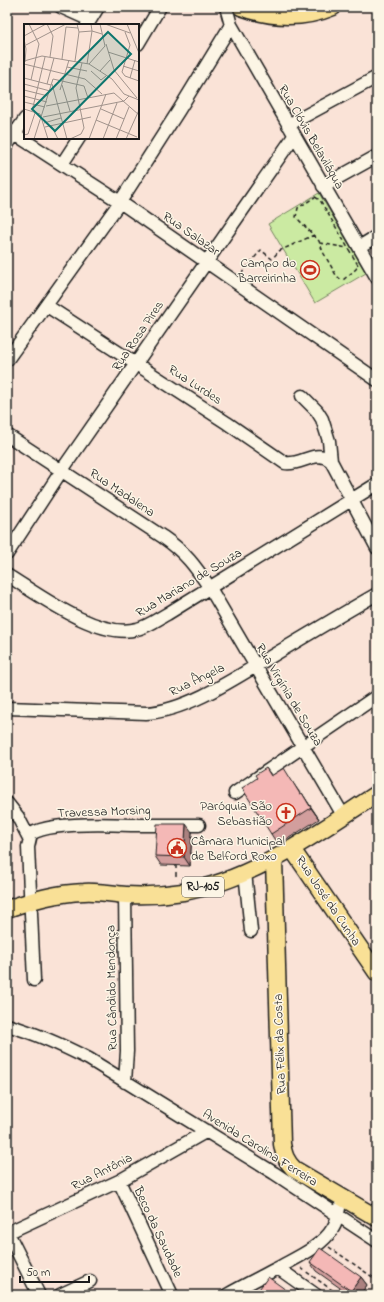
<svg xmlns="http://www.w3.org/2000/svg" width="384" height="1302" font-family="'Indie Flower',sans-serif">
<rect width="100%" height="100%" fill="#fae3d7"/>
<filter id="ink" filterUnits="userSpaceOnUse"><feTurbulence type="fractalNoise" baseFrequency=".025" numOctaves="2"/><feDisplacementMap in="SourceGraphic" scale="8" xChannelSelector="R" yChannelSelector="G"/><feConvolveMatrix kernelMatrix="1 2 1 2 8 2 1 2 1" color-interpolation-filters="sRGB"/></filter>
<g filter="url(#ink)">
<path fill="#cbeaa2" stroke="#74835f" d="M319 193 366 273 315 303 268 224Z"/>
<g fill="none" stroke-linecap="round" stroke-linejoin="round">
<g stroke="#1c1c1c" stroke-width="15">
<path id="minor" d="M61 7 90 20
M226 7 231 25 377 278
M87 25 98 7
M138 44 160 7
M288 125 377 77
M7 129 120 202 377 380
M7 145 25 119
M62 164 79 138
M323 186 377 156
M359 247 377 236
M47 306 227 423 285 463C301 466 317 448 331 461
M7 360 120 202 179 110 231 25
M302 396 317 411 322 419 329 441 331 461 377 548
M7 435 163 537C186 553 195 566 210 588L343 815
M7 554 62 470 294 136
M7 575C39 595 99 640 137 629 147 627 158 619 167 614L377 484
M7 708 146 713C187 711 237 677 272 656 307 635 342 614 377 594
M235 793 377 696
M7 803 18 817 29 838
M245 872 251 931
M125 895 127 1051 125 1082
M34 980 28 847 31 834C50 822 108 824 131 825 154 825 176 825 199 825
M7 1025C35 1033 62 1045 89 1059L274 1173 377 1241
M119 1181 172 1295
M7 1231 39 1295
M7 1233 119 1181 207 1131
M278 1268 316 1295
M60 1295 90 1281
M227 1295C243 1286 259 1278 276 1269 295 1258 321 1248 333 1228 337 1222 338 1215 339 1208"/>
</g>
<g stroke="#1c1c1c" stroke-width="19">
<path id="major" d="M241 7C271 18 302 20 333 7
M292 849 377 973
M274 859 282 1144C284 1155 286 1161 294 1169L377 1218
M7 909C33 900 56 893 84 892 98 891 112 894 126 895 145 896 164 895 183 892 254 880 318 832 377 794"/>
</g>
<path stroke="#1c1c1c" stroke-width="1.5" stroke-dasharray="4 3" stroke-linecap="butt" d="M315 197 320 200 358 265 356 269 343 280 340 279 336 275 323 252 319 241 296 217 298 208Z
M320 243 347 248
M241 274 261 250 272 259 279 251 314 235
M176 865V879
M329 1247 377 1280
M301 1268 339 1295
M372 1295 377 1288"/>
<use href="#minor" stroke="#fcf5e5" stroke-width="12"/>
<use href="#major" stroke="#f9e096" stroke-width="16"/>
</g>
<path fill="#d29e9d" stroke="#1c1c1c" d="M266 768 272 776 291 780 300 793 309 804 319 819 278 845 271 834 257 778Z
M192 832 190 866 161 865 155 856Z
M310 1262 361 1277 367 1285 360 1295H350L316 1271Z"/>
<path fill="#ab817f" stroke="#1c1c1c" d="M302 793 309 804 319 819 311 808Z
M186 824 192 832 190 866 184 857Z
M361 1277 367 1285 360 1295H354L351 1291Z"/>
<path fill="#f4b8b6" stroke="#1c1c1c" d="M266 768 271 776 284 768 300 794 302 793 311 808 271 834 242 788 257 778 255 775Z
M157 824H186L184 857 155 856Z
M320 1248 361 1277 351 1291 310 1262Z
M268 1277 293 1295H262L257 1292Z"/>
</g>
<defs>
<g id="stadium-ring" transform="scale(1)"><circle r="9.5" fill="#fcf5e5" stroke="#c8321e" stroke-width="1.5"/><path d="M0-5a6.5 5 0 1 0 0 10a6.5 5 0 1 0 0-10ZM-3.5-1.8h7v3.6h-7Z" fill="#c8321e"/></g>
<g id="church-ring" transform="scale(1)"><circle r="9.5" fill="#fcf5e5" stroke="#c8321e" stroke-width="1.5"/><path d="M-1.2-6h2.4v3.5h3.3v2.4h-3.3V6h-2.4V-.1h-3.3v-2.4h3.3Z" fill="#c8321e"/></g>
<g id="civic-ring" transform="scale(1)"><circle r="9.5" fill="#fcf5e5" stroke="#c8321e" stroke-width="1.5"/><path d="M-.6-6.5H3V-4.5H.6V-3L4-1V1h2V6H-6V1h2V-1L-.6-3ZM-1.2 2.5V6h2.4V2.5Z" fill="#c8321e"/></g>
</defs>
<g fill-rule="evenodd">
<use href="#stadium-ring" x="310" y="270"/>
<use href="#church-ring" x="286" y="813"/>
<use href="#civic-ring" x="177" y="848"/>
</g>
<g text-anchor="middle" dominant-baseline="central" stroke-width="3" stroke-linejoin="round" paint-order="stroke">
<rect fill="#fcf5e5" stroke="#5f5d58" stroke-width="1" x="182" y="877" width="42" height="20" rx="3"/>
<g font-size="12" font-weight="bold" fill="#1c1c1c">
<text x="203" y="887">RJ-105</text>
</g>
<g font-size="13" fill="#1c1c1c" stroke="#fcf5e5">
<text transform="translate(311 137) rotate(60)">Rua Clóvis Belaviláqua</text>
<text transform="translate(191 234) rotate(35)">Rua Salazar</text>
<text transform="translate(138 336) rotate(-56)">Rua Rosa Pires</text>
<text transform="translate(195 385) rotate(33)">Rua Lurdes</text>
<text transform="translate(122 493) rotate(34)">Rua Madalena</text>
<text transform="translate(189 583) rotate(-31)">Rua Mariano de Souza</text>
<text transform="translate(197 680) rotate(-26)">Rua Ângela</text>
<text transform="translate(289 695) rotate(59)">Rua Virgínia de Souza</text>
<text transform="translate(104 812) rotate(-2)">Travessa Morsing</text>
<text transform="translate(328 901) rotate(56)">Rua José da Cunha</text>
<text transform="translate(112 988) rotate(-91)">Rua Cândido Mendonça</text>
<text transform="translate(280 1044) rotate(-92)">Rua Félix da Costa</text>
<text transform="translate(260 1148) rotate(32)">Avenida Carolina Ferreira</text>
<text transform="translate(102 1172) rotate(-27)">Rua Antônia</text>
<text transform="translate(158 1232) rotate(65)">Beco da Saudade</text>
</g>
<g font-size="13" fill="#1c1c1c" stroke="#fcf5e5" text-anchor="end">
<text x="296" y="263">Campo do<tspan x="296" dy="15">Barreirinha</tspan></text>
<text x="272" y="806">Paróquia São<tspan x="272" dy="15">Sebastião</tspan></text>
<text x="191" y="841" text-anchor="start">Câmara Municipal<tspan x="191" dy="15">de Belford Roxo</tspan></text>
</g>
</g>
<g transform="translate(24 24)">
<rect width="115" height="115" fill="#fae3d7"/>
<path fill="none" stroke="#a1938c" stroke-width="1" d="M5 0 15 20 7 56M23 0 29 12 26 33M81 0 106 9M103 0 115 29M42 3 54 4M55 8 68 7 67 0M101 8 106 21 98 48 101 52 115 57M0 12 22 0M0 15 2 25 1 38M82 20 90 46 113 74M2 21 42 0M84 28 115 38M38 35 42 3M0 37 18 32 65 40 88 55 100 70 115 76M51 37 55 8 53 0M0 40 61 55 78 70M63 40 68 7 78 10M65 40 81 22 76 0M99 42 115 47M43 43 63 47M67 47 77 56 82 52M76 47 86 36M0 54 27 61M106 54 111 36M0 60 26 67M23 60 30 34M28 60 43 115M38 61 46 87M0 66 24 72M36 66 45 36M0 72 23 78M0 78 21 83M22 82 90 69 115 91M0 85 16 90 24 115M77 85 100 95M8 87 21 33M19 93 100 77 105 72M72 96 113 113M20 99 37 94M27 101 34 115M21 103 67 93M0 111 4 110 11 89M10 115 29 55 60 62 64 74M46 115 57 110 60 104 52 64 58 39M65 115 82 70M79 115 93 79M92 115 105 83M102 115 115 86"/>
<path fill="#0f766e" fill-opacity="0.15" stroke="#0f766e" stroke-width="2" d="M84 8 107 30 31 107 8 85Z"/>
<rect width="115" height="115" fill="none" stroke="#1c1c1c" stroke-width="2"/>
</g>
<rect width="384" height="1302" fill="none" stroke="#fcf5e5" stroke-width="24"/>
<rect x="12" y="12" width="360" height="1278" fill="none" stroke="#1c1c1c" stroke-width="1.5" filter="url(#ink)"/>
<path d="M20 1276v6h69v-6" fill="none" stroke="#1c1c1c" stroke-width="2"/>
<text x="26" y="1276" font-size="12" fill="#1c1c1c" stroke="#fcf5e5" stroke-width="3" paint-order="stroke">50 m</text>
</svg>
